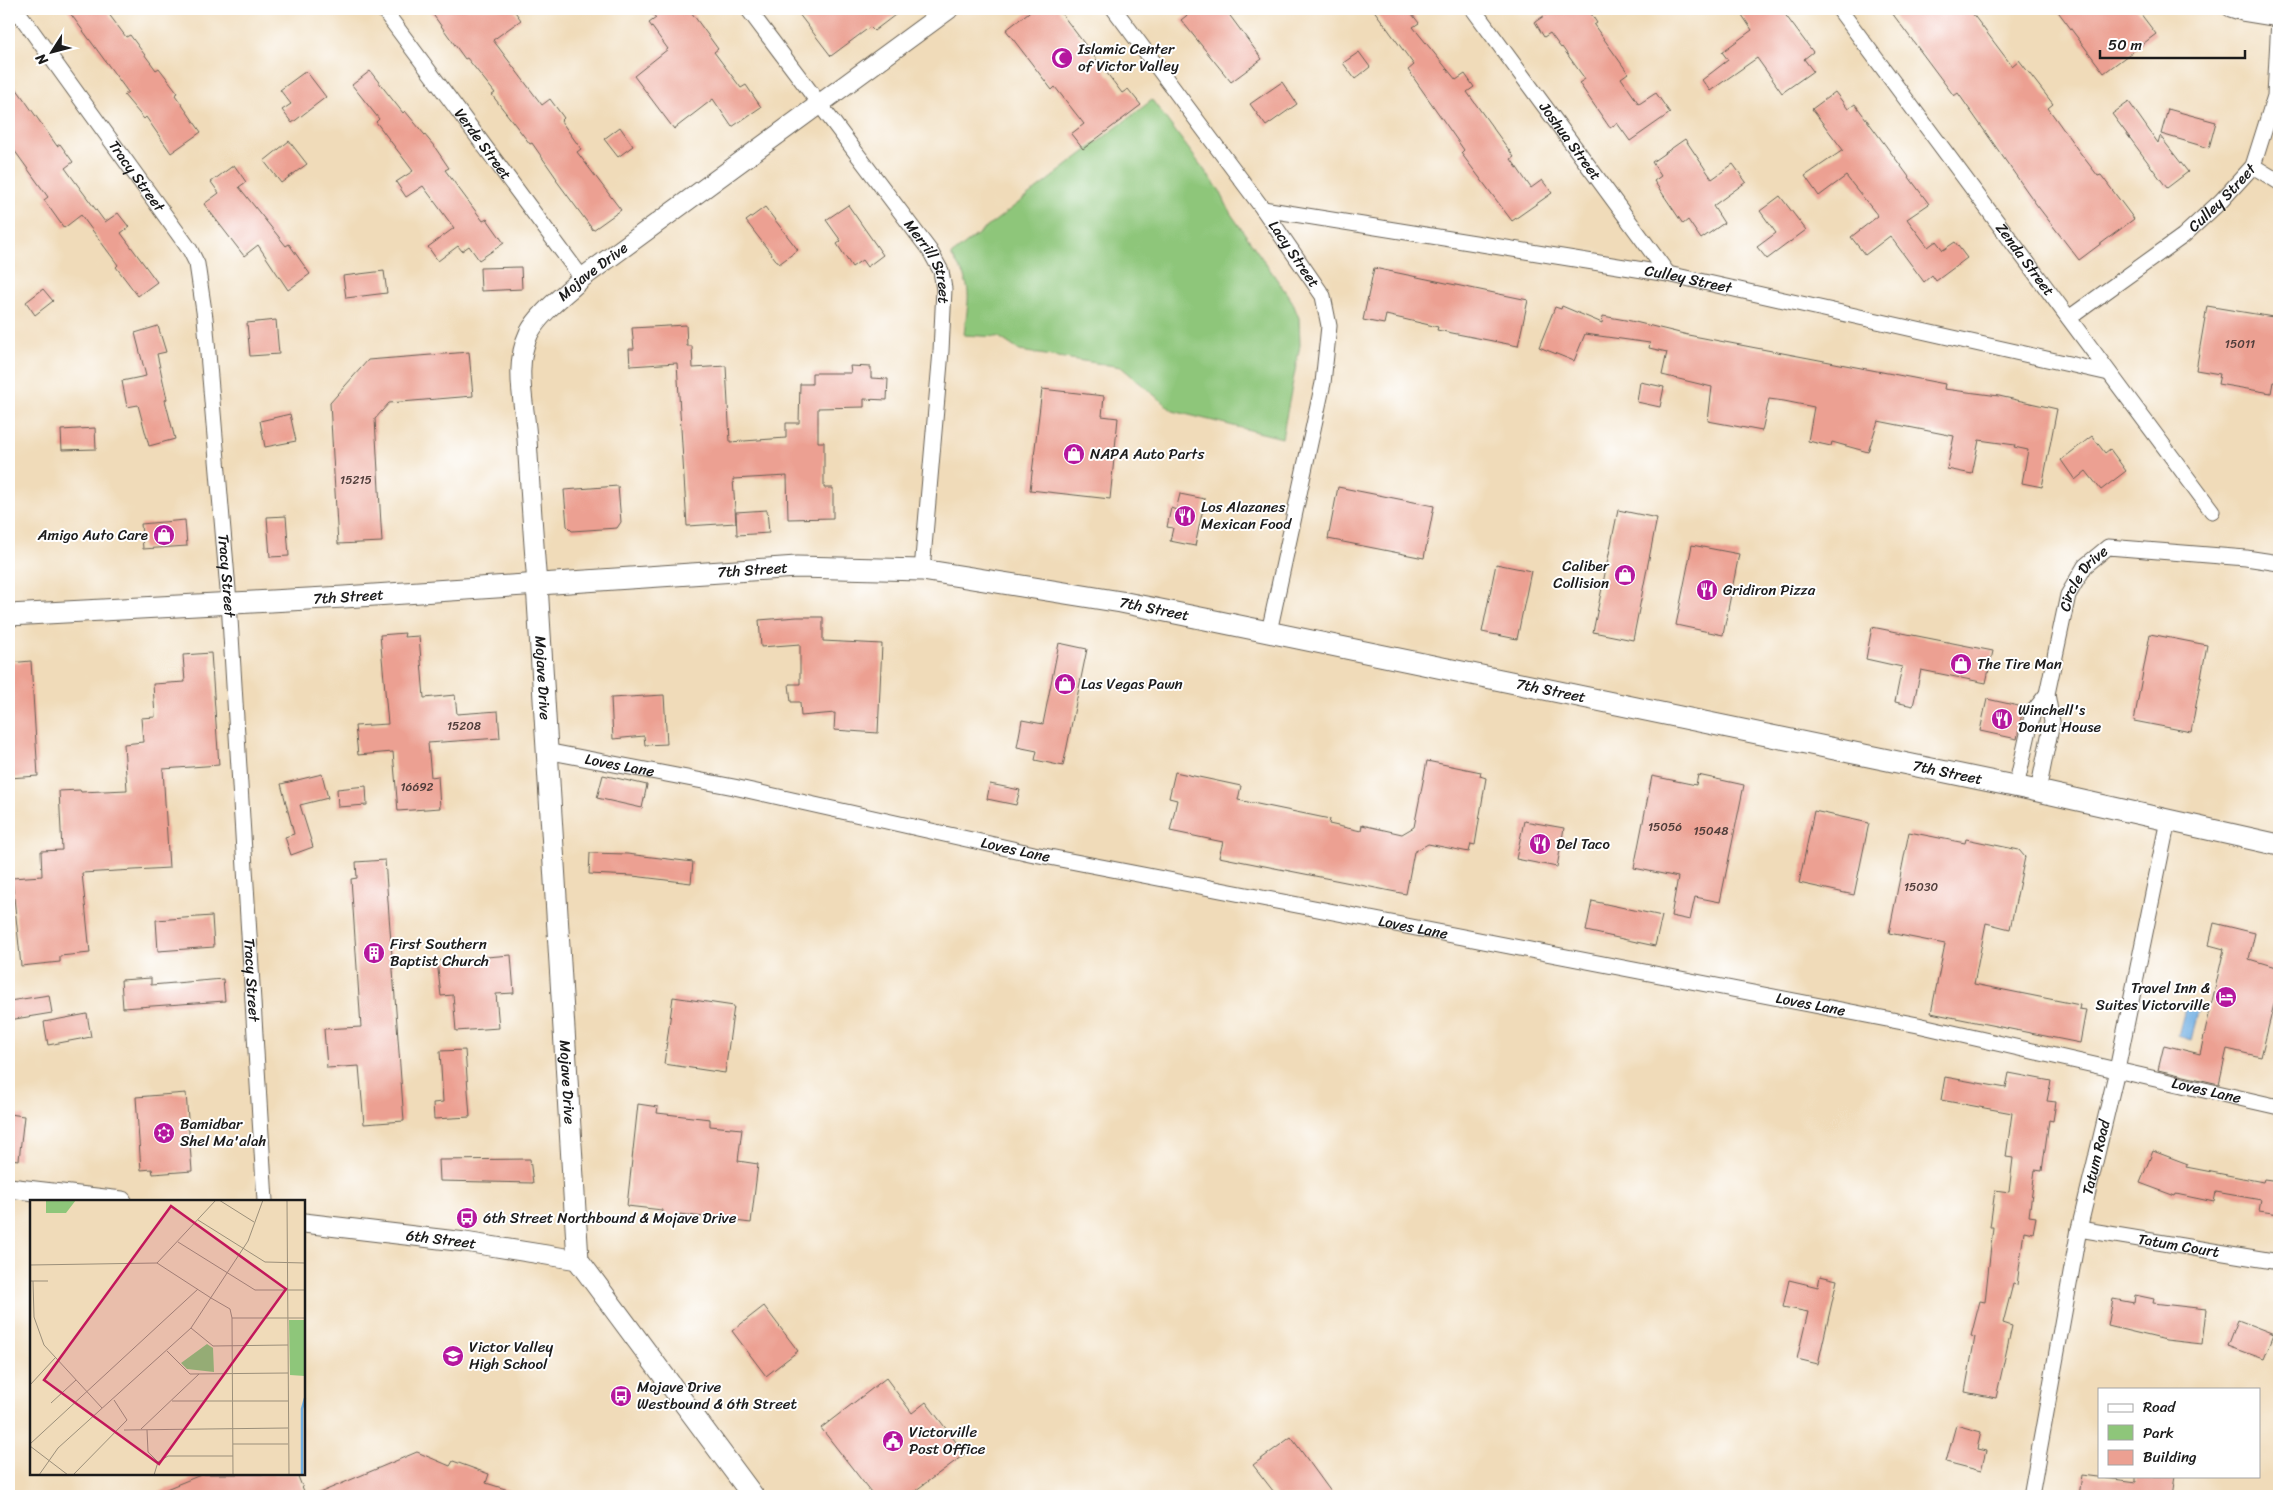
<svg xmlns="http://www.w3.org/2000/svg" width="2288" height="1505" font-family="Sriracha,sans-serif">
<rect width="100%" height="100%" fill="#fff"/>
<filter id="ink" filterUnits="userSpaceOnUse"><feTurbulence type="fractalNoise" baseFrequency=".02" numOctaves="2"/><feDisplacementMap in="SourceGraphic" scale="10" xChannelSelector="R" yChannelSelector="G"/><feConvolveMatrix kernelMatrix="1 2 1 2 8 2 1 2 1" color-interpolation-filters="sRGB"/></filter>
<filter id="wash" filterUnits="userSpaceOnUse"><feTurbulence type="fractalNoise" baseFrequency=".0096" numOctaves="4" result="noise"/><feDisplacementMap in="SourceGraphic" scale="20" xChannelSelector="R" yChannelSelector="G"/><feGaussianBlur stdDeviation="1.12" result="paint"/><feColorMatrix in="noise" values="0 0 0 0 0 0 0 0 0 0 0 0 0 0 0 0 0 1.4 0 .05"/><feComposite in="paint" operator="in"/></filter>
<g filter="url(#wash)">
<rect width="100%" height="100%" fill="#f0dbb9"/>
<path fill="#8ec67a" stroke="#55714b" d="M1152 100 1220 191 1231 214 1292 301 1299 318 1300 345 1282 438 1173 411 1121 367 1020 351 999 337 964 335C968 297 975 288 951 255Z"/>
<path fill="#6faee2" stroke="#46657f" d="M2186 1005 2199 1008 2191 1040 2178 1036Z"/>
<g id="blocks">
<path fill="#eca092" d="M67 9H105L126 37 130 35 156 70 159 68 178 93 175 95 201 132 171 153 146 117 144 119 124 95 128 92Z
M429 9H513L521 20 493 40 542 105 550 99 564 118 561 121 581 149 577 152 621 210 593 230 556 180 557 179 532 143 530 144 492 95 495 93 467 58 465 59Z
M649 9H689L718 49 714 52 741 88 746 85 761 107 732 127 713 99 674 129 634 76 668 49 649 23 656 18Z
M795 9H903L874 31 870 27 831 56Z
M1033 9H1058L1122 93 1128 89 1141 105 1083 149 1071 134 1084 124 1055 87 1052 90 1006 30Z
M1195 9H1225L1262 59 1231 82 1181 20Z
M1373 9H1408L1419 23 1413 27 1456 80 1465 74 1474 87 1467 92 1514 157 1511 159 1531 188 1542 180 1552 193 1512 221 1461 153 1464 150 1408 70 1414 65Z
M1554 9H1588L1597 23 1594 25 1628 73 1621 78 1639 104 1656 93 1670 113 1630 141 1617 123 1610 128 1579 83 1585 79 1562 47 1561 48 1550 33 1544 37 1535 22Z
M1738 9H1781L1813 52 1804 59 1813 71 1782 93 1757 58 1710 91 1702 80 1728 60 1722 52 1752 30Z
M1889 9H1969L2012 66 2019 60 2053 104 2048 108 2078 150 2098 176 2101 175 2134 219 2079 260 2036 204 1958 93 1954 96Z
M2056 9H2137L2156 34 2104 73Z
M1359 52 1370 67 1355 79 1343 63Z
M306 71 326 97 292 123 282 110 291 104 280 90Z
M370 71 403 113 405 111 434 146 449 168 445 170 483 221 487 219 504 243 479 260 469 246 462 251 458 246 438 261 428 247 454 228 423 186 406 197 396 182 413 171 376 122 379 119 352 85Z
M9 78 57 146 60 144 73 162 65 168 105 222 118 213 129 227 121 233 157 282 138 296 116 267 118 265 81 215 64 228 44 200 48 197 9 143Z
M1282 82 1297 104 1266 126 1250 104Z
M1835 92 1848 109 1855 104 1929 204 1907 219 1928 247 1936 241 1943 250 1955 242 1967 258 1936 281 1932 275 1924 282 1890 236 1865 255 1851 237 1878 216 1846 176 1819 196 1805 176 1843 150 1812 109Z
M2129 102 2158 143 2160 136 2188 172 2167 188 2112 114Z
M2168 109 2216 122 2209 148 2161 134Z
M620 127 633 146 618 157 604 139Z
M1685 139 1712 179 1733 164 1746 182 1713 206 1724 223 1701 239 1688 220 1683 224 1654 181 1661 176 1652 162Z
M289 141 307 164 281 183 264 161Z
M234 165 246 182 239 187 286 246 289 244 310 274 288 290 258 245 244 256 204 204 219 193 211 182Z
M1780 196 1806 230 1767 259 1757 247 1776 233 1760 211Z
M848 205 883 255 867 267 862 260 852 267 837 244 841 241 826 220Z
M765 207 798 250 779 264 746 221Z
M521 267 522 289 481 291 480 268Z
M1374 268 1528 300 1518 346 1437 330 1438 327 1386 315 1384 324 1363 320Z
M384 271 387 293 346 298 343 276Z
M43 289 53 301 35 315 26 302Z
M1562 306 1602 323 1603 316 1631 321 1688 335 1945 384 1944 389 1999 396 2057 409 2042 487 2022 483 2028 450 2014 447 2015 445 1979 440 1972 474 1947 469 1954 436 1878 421 1868 452 1832 442 1831 446 1808 441 1814 407 1784 401 1769 399 1762 431 1708 421 1712 387 1662 375 1667 352 1649 348 1650 343 1585 334 1574 361 1539 347 1555 307 1561 309Z
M2207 306 2279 318V383L2273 382 2271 393 2218 384 2220 374 2196 370Z
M276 320 279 354 250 356 247 323Z
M686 325 687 346H692L693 368 726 366 730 442 786 438V423H799L800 384H812V373H851L850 366 871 367V378L888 379 887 400 864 399V407L818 408V442H824V488H833V518L788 519 787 476 733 479 736 523 687 526 677 363 630 366 629 349H634L632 328Z
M158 326 166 352 157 354 167 399 165 400 175 439 149 446 138 405 127 407 122 381 146 376 135 333Z
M469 352 473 396 389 403 375 419 382 542 338 544 330 403 368 360Z
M1640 382 1664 387 1660 407 1637 402Z
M1042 389 1104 396 1102 416 1118 418 1110 499 1030 490Z
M290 414 296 441 265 447 260 421Z
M95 428 96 449 62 450 61 430Z
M2092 436 2105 453 2110 449 2126 471 2101 490 2086 471 2075 480 2061 460Z
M618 486 621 522 617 528 572 531 567 526 564 490Z
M1338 487 1434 506 1424 558 1328 539Z
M1180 494 1205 499 1195 546 1170 541 1173 528 1167 527 1171 508 1176 510Z
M767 510 769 533 737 535 736 512Z
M1618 510 1657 518 1633 640 1593 632Z
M286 516 289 556 270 557 267 517Z
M185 520 187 546 143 549 141 524Z
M1692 545 1739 554 1723 635 1676 625Z
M1496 564 1531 571 1517 639 1482 632Z
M797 617H823V641L882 644 878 733 834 730 835 713 801 716 800 702H791L789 684H800V644L761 647 759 620Z
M1872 627 1993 651 1986 683 1921 670 1913 706 1895 702 1902 667 1866 659Z
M405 633 404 637 419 636 424 698 455 695 457 714 498 711 500 738 428 743 431 777 438 776 440 808 398 811 393 752 358 755 355 726 388 724 380 635Z
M2150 634 2207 645 2191 732 2134 721Z
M1059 643 1087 649 1063 766 1035 760 1037 751 1017 747 1022 720 1043 724Z
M211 653 219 765 163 769 169 868 82 873 90 953 60 956V962L21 966 12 878 42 876 41 851 62 850 59 791 80 790 81 792 127 790 124 744 143 742 141 718 155 717 153 684 185 682 183 655Z
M31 661 38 776 9 778V663Z
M664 695 667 744 645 745 644 736 613 739 611 698Z
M1987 699 2023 707 2017 739 1980 731Z
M1427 761 1481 772 1480 776 1486 778 1475 845 1471 844 1469 852 1428 844 1414 852 1406 894 1219 857 1223 842 1170 831 1177 800 1169 798 1175 772 1241 786 1238 800 1330 819 1329 824 1361 831 1362 825 1402 834 1414 827Z
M322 774 328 798 300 805 313 847 291 855 285 837 294 834 281 784Z
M603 775 647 785 642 808 597 798Z
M1698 775 1744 785 1720 902 1695 897 1690 920 1671 916 1678 877 1634 868 1652 776 1696 785Z
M990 784 1020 790 1016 805 987 799Z
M366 786 367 805 338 807 337 789Z
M1814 811 1869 823 1854 895 1799 883Z
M1524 821 1564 828 1557 867 1516 859Z
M1909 832 1965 843 1966 839 2019 850 2025 857 2010 929 1986 923 1974 984 2080 1005 2079 1009 2086 1010 2080 1043 1931 1013 1945 944 1889 933Z
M590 853 627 854 693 862 691 883 633 876 589 874Z
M385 860 404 1121 364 1124 359 1066 327 1068 324 1029 361 1027 351 879 357 878 356 862Z
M1592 901 1662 916 1655 946 1586 931Z
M212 916 214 947 158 951 156 920Z
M2214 923 2255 933 2249 959 2279 968V984L2261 1057 2227 1049 2219 1084 2158 1070 2164 1045 2200 1054 2224 949 2209 945Z
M511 955 514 993 496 994 499 1028 456 1031 453 995 441 996 437 961Z
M151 978V985L223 979 225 1001 123 1008 121 980Z
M49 995 52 1013 9 1020V1001Z
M673 997 734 1006 725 1073 664 1064Z
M87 1014 91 1037 48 1045 44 1022Z
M465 1050 470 1117 434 1119 433 1103 443 1102 440 1051Z
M2009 1073 2051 1081 2047 1101 2056 1102 2053 1121 2049 1120 2042 1171 2035 1170 2029 1216 2036 1217 2033 1233 2024 1231 2017 1285 2013 1284 2003 1323 2012 1326 1996 1398 1965 1392 1975 1337 1971 1336 1980 1301 1985 1302 1993 1227H1990L1995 1190 2009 1192 2013 1158 2006 1157 2012 1113 1941 1100 1945 1077 2006 1088Z
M186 1093 192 1171 153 1174 152 1169 141 1170 136 1097Z
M638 1104 658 1107 657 1113 710 1119V1126L742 1129 738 1161 758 1164 751 1223 680 1214 679 1221 661 1219 662 1210 627 1206Z
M9 1114 24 1116 19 1160 9 1159Z
M2153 1151 2188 1164 2186 1167 2263 1182 2264 1179 2279 1181V1214L2259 1211 2261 1200 2216 1192 2214 1202 2176 1194 2175 1196 2140 1183Z
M530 1159 533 1183 440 1181 439 1160Z
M1820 1276 1837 1280 1818 1364 1797 1359 1808 1312 1783 1307 1789 1280 1818 1287Z
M2135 1295 2154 1299 2153 1303 2206 1309 2202 1344 2166 1340 2108 1326 2113 1299 2134 1303Z
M764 1306 798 1351 766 1376 732 1331Z
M2238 1320 2274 1334 2264 1359 2228 1346Z
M886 1378 912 1413 926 1402 965 1454 908 1496H874L821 1428Z
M1956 1425 1981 1432 1977 1449 1986 1451 1981 1471 1946 1462Z
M1291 1437 1334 1496H1277L1253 1465Z
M417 1452 450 1466 453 1461 489 1474 486 1483 518 1493V1496H312Z
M203 1474H297L306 1496H149Z
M2082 1475 2136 1482V1476H2175L2172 1496H2079Z"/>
</g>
</g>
<g filter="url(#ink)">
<use href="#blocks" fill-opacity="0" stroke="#665f53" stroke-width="1"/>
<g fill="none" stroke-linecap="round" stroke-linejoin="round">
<g stroke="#665f53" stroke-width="17">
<g id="minor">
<path id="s1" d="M16 9 190 250 197 264 205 318 229 602 265 1201"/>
<path id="s2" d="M383 9 582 278"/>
<path id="s3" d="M748 9 930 251 941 271 944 289 941 351 922 570"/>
<path id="s4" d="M1114 9 1263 209 1323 296 1329 326 1323 383 1269 632"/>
<path id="s5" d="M1473 9 1668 274"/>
<path id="s6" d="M1839 9 2212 511"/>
<path d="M2230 9 2242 13 2279 19"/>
<path d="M2253 166 2279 182"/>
<path id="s7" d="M1263 209 1668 274 2109 373"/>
<path id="s8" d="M2069 318 2183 236 2221 201 2253 166 2275 96 2279 19"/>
<path id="s9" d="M546 751 734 787 1034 854 1918 1025 2279 1107"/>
<path d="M2016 787 2033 712 2047 694"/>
<path id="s10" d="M2038 791 2052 722 2047 694 2068 595 2085 566 2108 547 2246 558 2279 563"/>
<path id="s11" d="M2079 1229 2279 1262"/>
<path id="s12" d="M2031 1496 2079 1229 2117 1070 2168 820"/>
</g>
</g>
<g stroke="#665f53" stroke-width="21">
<g id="tertiary">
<path id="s13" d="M537 584C533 536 530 487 527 439 525 404 513 367 529 333 540 312 565 295 582 278L949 9"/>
<path d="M9 1188 122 1201"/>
<path id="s14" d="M304 1223 465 1242 578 1260"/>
</g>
</g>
<g stroke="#665f53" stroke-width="23">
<g id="secondary">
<path id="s15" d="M537 584 578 1260 753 1496"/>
<path id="s16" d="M9 615 344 597 797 567 922 570 1121 602 1215 621 2038 791 2279 845"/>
</g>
</g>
<use href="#minor" stroke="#fff" stroke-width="15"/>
<use href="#tertiary" stroke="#fff" stroke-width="19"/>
<use href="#secondary" stroke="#fff" stroke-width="21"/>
</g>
</g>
<defs>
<g id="mosque-disc" transform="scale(1.125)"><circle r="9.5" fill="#b5179e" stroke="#fff"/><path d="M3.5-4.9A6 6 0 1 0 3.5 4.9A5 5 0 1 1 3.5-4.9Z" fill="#fff"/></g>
<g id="shop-disc" transform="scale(1.125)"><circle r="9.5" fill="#b5179e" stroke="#fff"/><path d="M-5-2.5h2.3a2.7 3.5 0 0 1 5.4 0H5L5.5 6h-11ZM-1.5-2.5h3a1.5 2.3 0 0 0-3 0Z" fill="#fff"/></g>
<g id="restaurant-disc" transform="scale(1.125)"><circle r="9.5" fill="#b5179e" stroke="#fff"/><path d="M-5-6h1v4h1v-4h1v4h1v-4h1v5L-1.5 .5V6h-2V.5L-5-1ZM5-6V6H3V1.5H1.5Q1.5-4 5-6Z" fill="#fff"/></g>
<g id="building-disc" transform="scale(1.125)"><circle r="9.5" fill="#b5179e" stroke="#fff"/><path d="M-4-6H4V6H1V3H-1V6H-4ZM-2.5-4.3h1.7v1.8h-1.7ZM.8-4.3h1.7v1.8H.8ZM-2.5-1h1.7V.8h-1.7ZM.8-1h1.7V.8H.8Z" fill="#fff"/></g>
<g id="hotel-disc" transform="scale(1.125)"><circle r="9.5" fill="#b5179e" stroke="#fff"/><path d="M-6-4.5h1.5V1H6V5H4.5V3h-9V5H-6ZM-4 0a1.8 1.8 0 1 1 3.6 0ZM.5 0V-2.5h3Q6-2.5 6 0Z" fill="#fff"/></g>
<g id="synagogue-disc" transform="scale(1.125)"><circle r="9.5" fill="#b5179e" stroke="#fff"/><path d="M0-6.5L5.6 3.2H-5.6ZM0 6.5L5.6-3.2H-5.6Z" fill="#fff"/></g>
<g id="bus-disc" transform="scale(1.125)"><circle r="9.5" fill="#b5179e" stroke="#fff"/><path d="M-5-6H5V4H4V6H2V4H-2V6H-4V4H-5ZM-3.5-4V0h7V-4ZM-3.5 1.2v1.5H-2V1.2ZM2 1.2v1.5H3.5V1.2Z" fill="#fff"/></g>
<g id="school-disc" transform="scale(1.125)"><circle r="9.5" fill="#b5179e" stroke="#fff"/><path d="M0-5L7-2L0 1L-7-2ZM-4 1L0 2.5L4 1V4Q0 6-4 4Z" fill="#fff"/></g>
<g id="civic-disc" transform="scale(1.125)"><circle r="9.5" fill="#b5179e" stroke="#fff"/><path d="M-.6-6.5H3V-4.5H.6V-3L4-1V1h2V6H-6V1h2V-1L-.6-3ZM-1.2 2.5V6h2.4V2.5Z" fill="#fff"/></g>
</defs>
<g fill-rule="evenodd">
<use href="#mosque-disc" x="1062" y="58"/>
<use href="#shop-disc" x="1074" y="454"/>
<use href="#restaurant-disc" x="1185" y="516"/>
<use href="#shop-disc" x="164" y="535"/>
<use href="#shop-disc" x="1625" y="575"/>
<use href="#restaurant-disc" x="1707" y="590"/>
<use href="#shop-disc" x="1961" y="664"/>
<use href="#shop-disc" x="1065" y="684"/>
<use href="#restaurant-disc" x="2002" y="719"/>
<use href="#restaurant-disc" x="1540" y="844"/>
<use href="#building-disc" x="374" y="953"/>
<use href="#hotel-disc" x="2226" y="997"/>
<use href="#synagogue-disc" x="164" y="1133"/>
<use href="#bus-disc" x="467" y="1218"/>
<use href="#school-disc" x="453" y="1356"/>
<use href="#bus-disc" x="621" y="1396"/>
<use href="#civic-disc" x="893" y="1441"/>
</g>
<g text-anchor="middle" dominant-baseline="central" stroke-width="4" stroke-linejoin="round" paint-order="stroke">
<g font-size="12" fill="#503d3a">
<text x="2240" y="344">15011</text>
<text x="356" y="480">15215</text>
<text x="464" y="726">15208</text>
<text x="417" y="787">16692</text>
<text x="1665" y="827">15056</text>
<text x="1711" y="831">15048</text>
<text x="1921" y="887">15030</text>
</g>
<g font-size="15" fill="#1c1c1c" stroke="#fff" text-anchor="start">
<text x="1078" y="49">Islamic Center<tspan x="1078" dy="17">of Victor Valley</tspan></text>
<text x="1090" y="454">NAPA Auto Parts</text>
<text x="1201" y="507">Los Alazanes<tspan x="1201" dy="17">Mexican Food</tspan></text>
<text x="148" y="535" text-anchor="end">Amigo Auto Care</text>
<text x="1609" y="566" text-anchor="end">Caliber<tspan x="1609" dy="17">Collision</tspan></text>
<text x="1723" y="590">Gridiron Pizza</text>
<text x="1977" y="664">The Tire Man</text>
<text x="1081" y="684">Las Vegas Pawn</text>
<text x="2018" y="710">Winchell's<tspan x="2018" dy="17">Donut House</tspan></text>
<text x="1556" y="844">Del Taco</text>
<text x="390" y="944">First Southern<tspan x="390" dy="17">Baptist Church</tspan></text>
<text x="2210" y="988" text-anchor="end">Travel Inn &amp;<tspan x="2210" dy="17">Suites Victorville</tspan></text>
<text x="180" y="1124">Bamidbar<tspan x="180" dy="17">Shel Ma'alah</tspan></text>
<text x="483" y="1218">6th Street Northbound &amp; Mojave Drive</text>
<text x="469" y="1347">Victor Valley<tspan x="469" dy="17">High School</tspan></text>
<text x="637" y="1387">Mojave Drive<tspan x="637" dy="17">Westbound &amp; 6th Street</tspan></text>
<text x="909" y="1432">Victorville<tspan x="909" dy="17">Post Office</tspan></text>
</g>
<g font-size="15" fill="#1c1c1c" stroke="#fff">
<text stroke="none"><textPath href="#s5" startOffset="164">Joshua Street</textPath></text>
<text stroke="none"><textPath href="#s2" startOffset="168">Verde Street</textPath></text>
<text stroke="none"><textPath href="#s1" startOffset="206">Tracy Street</textPath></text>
<text stroke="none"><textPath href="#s8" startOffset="195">Culley Street</textPath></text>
<text stroke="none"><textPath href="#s4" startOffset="304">Lacy Street</textPath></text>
<text stroke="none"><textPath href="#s6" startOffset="312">Zenda Street</textPath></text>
<text stroke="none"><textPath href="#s3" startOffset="312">Merrill Street</textPath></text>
<text stroke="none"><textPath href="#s13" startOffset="342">Mojave Drive</textPath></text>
<text stroke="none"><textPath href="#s7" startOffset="431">Culley Street</textPath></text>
<text stroke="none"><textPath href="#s16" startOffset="745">7th Street</textPath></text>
<text stroke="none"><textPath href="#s1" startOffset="626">Tracy Street</textPath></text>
<text stroke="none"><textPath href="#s10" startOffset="222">Circle Drive</textPath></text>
<text stroke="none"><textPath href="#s16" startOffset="340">7th Street</textPath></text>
<text stroke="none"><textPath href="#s16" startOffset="1150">7th Street</textPath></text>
<text stroke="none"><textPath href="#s15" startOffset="94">Mojave Drive</textPath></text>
<text stroke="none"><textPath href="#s16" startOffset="1555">7th Street</textPath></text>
<text stroke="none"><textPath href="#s9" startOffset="75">Loves Lane</textPath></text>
<text stroke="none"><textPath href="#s16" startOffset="1960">7th Street</textPath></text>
<text stroke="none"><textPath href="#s9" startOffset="480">Loves Lane</textPath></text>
<text stroke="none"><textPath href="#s9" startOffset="885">Loves Lane</textPath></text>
<text stroke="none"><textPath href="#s1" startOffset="1031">Tracy Street</textPath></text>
<text stroke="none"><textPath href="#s9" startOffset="1290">Loves Lane</textPath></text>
<text stroke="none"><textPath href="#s15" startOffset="499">Mojave Drive</textPath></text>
<text stroke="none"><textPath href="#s9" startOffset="1695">Loves Lane</textPath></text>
<text stroke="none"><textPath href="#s12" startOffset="345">Tatum Road</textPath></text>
<text stroke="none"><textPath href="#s14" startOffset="138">6th Street</textPath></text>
<text stroke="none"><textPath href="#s11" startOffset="101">Tatum Court</textPath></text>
</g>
</g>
<g transform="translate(30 1200)">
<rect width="275" height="275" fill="#f0dbb9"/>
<path d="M16 0H46L36 13H16ZM259 120H275V176L260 175ZM177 144 183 148 184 172 157 169 151 163Z" fill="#8ec67a"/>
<path fill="none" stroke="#6faee2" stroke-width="2.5" d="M272 275V209L275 198"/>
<path fill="none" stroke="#9b8f7a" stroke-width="1" d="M189 0 224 22M257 0 259 275M168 20 235 62 275 63M148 42 225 90H275M127 63 186 0M0 65 127 63 181 98M0 81H18M3 81 4 117 14 145 72 208M181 98 200 109 202 118 203 275M202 118H275M161 128 183 146 258 145M137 151 160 174 258 173M0 185 25 158M142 201H258M21 203 46 180M111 229 169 174M94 230 258 228M117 230 118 252 128 262M0 244 168 89M203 244H258M0 246 38 275M9 275 28 248 161 128 218 41 233 0M43 275 97 220 84 200M124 275 128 262 138 256H203"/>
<path fill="#c2185b" fill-opacity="0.15" stroke="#c2185b" stroke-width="2.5" d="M141 6 256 89 129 264 14 180Z"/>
<rect width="275" height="275" fill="none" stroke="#1c1c1c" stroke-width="2.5"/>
</g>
<rect width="2288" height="1505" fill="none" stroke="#fff" stroke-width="30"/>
<rect x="2098" y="1388" width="162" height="90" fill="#ffffff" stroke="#a4a4a4"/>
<rect x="2108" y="1404" width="25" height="8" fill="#ffffff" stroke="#a4a4a4"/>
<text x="2143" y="1412" font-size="15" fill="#1c1c1c">Road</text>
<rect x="2108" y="1425" width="25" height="15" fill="#8ec67a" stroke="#a4a4a4"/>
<text x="2143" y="1438" font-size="15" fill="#1c1c1c">Park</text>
<rect x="2108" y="1450" width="25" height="15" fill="#eca092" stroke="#a4a4a4"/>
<text x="2143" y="1462" font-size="15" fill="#1c1c1c">Building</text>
<g transform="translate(52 52) rotate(234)" stroke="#ffffff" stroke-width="4" paint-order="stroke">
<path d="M0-4L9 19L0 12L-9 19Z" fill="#1c1c1c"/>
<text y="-8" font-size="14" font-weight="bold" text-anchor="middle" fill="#1c1c1c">N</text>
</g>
<path d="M2100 50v8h145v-8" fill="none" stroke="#1c1c1c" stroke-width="2.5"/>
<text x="2108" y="50" font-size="15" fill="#1c1c1c" stroke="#ffffff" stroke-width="4" paint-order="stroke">50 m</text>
</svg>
